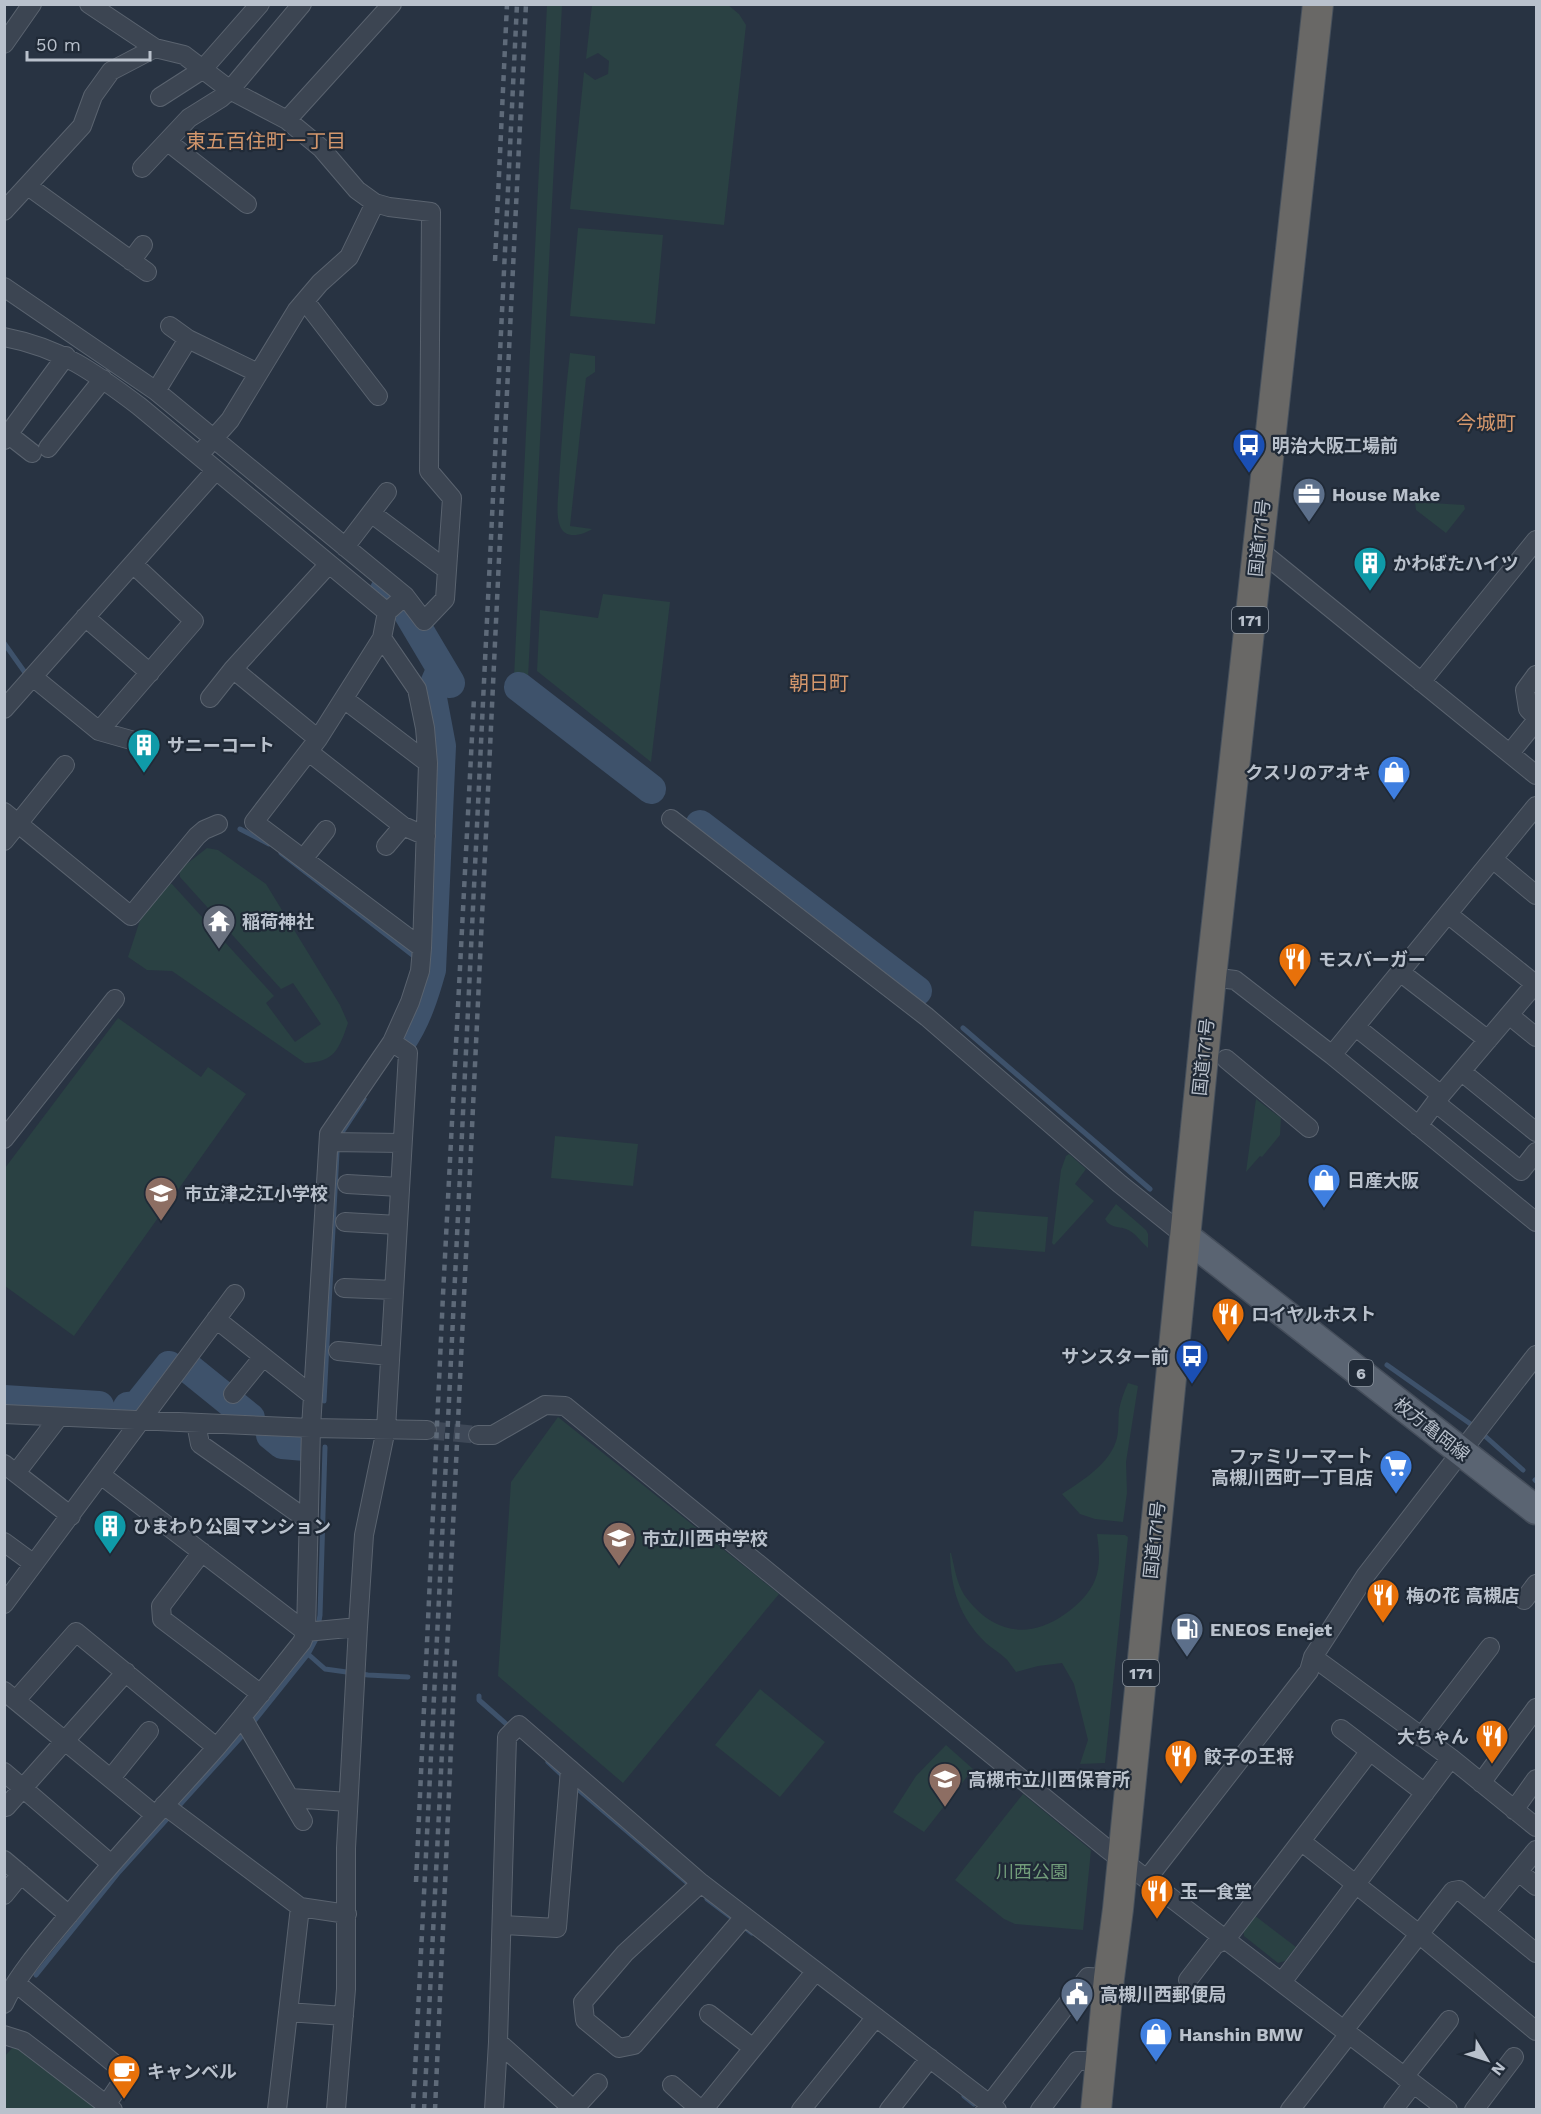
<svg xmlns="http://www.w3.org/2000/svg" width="1541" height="2114" font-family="'Work Sans','Noto Sans JP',sans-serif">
<rect width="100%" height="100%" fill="#283342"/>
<path fill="#2a4143" d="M547 5H562L528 678 514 677Z
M728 5 739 14 746 25 724 225 570 209 584 72 595 80 608 74 609 61 598 53 586 59 592 5Z
M578 228 663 235 655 324 570 316Z
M570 353 595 356V372L586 378 570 526 592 529C583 535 565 540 560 526 555 513 559 494 559 480 562 437 565 395 570 353Z
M1415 502 1464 505 1465 509 1446 533 1416 510Z
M603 594 670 602 651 762 537 671 540 610 598 618Z
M207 848 218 850 266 884 340 1005 348 1023C339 1049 335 1062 305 1063L172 971 147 970 128 957 144 908 164 884H172L274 996 266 1003 295 1042 321 1024 293 983 281 989 180 877 179 870Z
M118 1018 201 1077 208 1067 246 1094 74 1336 5 1286V1168Z
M1256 1099 1281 1118 1280 1135 1262 1157 1260 1156 1246 1172Z
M555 1136 638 1144 633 1186 551 1178Z
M1069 1154 1086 1169 1075 1184 1094 1201 1054 1245 1052 1243 1061 1170 1066 1156Z
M1116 1204 1146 1230 1148 1234V1248C1141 1242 1135 1232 1126 1229 1117 1226 1110 1228 1105 1219Z
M974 1211 1048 1217 1045 1252 971 1246Z
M1128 1383 1138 1386 1126 1462 1127 1493 1123 1522 1095 1519 1080 1514 1062 1494C1082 1481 1111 1463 1117 1438 1119 1429 1118 1419 1119 1410 1121 1400 1124 1392 1128 1383Z
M558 1417 779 1594 623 1783 498 1676 511 1482Z
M1097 1534 1125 1535 1128 1537 1105 1763 1080 1764 1088 1740 1074 1684 1062 1663 1038 1666 1016 1672C1012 1667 1009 1661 1004 1657 999 1652 991 1648 986 1643 959 1617 951 1589 950 1553H951C955 1569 957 1587 968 1600 995 1634 1030 1639 1065 1614 1076 1607 1090 1593 1095 1580 1101 1565 1099 1550 1097 1534Z
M760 1689 825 1742 780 1797 715 1745Z
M946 1745 973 1769 924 1832 893 1812 916 1776Z
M1023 1794 1091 1850 1083 1930 1015 1924 1004 1919 955 1880Z
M1254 1915 1296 1947 1285 1961 1278 1963 1244 1936 1243 1929Z
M20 2047 106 2110H5V2056L12 2048Z"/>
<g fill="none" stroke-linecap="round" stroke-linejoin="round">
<path stroke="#3e526b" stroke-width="5" d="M4 643 26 674
M240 829 269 844
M281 853 415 957
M963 1028 1150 1189
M1387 1365 1472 1425
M324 1401 337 1152 341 1134 364 1099
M1486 1437 1523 1470
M1535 1480 1536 1481
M308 1654 325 1669 368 1675 408 1677
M479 1696V1700L512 1729
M548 1762 565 1778
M572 1784 690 1885
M707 1899 752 1933
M36 1975 119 1872 243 1735 308 1654 316 1639 320 1615 325 1447
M964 2096 974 2104"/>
<path stroke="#3e526b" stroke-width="30" d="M385 590 406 609 450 683
M519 687 651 789
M700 825 917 991
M401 1042C416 1020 424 995 431 970L441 746 431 693 441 670
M187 1367 250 1418
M4 1400 99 1406
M128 1407 137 1406 169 1366
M271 1435 282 1444 305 1446"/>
<path stroke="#3e4857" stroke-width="18" stroke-dasharray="18 9" stroke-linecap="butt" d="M427 1430 478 1435"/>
<g stroke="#5a636f" stroke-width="20">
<path id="minor" d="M89 4 155 48 184 55 230 90 287 120 321 148 357 190 375 203 349 257 320 283 297 310 230 420 199 455
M4 44 32 4
M160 97 202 70 260 4
M287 120 392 4
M168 142 247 204
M142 168 189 118 221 98 230 90 302 4
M28 186 147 272
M4 211 82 126 93 96 111 71 155 48
M131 261 143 245
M4 287 156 391 405 596 424 621 445 599 452 498 429 471 431 212 389 207 375 203
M305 301 378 396
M170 326 188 339 258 373
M4 337C61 348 94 372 139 406L387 612
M156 391 188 339
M9 435 32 453
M4 440 66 356
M48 448 103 379
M371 513 447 570
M345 547 387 492
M1258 549 1536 775
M405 596 387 612 382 638 318 739 254 822 422 948
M85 617 150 673
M233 669 318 739
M1536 675 1525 690 1528 709 1536 717
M33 677 99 731 145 744
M1421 682 1536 540
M210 698 233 669 329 564
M344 699 428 763
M4 709 216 470
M99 731 194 621 133 564
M309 752 403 826 426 836
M1510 753 1536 721
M4 812 131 916 197 836 204 830 218 824
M671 819 927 1017 1120 1184 1185 1236
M4 841 65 765
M386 846 403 826
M303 859 326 830
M1494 860 1536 895
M1449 915 1535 984
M1400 972 1488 1040
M1211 977 1235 980 1332 1055 1536 1222
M1509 1015 1536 1037
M1356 1027 1441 1095
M1332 1055 1536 806
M1226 1059 1309 1128
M1462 1072 1536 1132
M1436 1103 1521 1171 1536 1152
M1418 1126 1441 1095 1536 983
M4 1139 115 999
M329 1142 402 1143
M347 1184 400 1187
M345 1222 398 1225
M344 1288 394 1290
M216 1319 313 1396
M338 1351 390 1356
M233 1394 263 1357
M4 1414 311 1428 427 1430
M196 1423 200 1444 309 1521
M478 1435H493L545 1405 565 1406 1106 1848 1448 2110
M4 1464 71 1516
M16 1473 59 1417
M101 1475 306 1632 358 1627
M4 1542 34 1564
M202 1552 161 1606 162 1619 261 1694
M1524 1600 1536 1584
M4 1604 235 1294
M1313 1657 1451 1758 1536 1827
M4 1691 155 1815
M16 1700 76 1632 216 1747
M242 1717 303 1821
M1341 1729 1425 1793
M1421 1737 1490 1647
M4 1772 110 1863
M111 1778 149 1731
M1481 1783 1536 1708
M291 1798 348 1802
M164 1805 300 1907 277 2110
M6 1807 126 1672
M1514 1810 1536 1779
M1302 1842 1419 1934 1536 2031
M4 1860 69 1915
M1519 1872 1536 1886
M1147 1879 1309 1671 1313 1657 1366 1575 1536 1355
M701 1883 625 1953 583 2002 585 2020 619 2048 634 2045 744 1917
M4 1895 21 1874
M300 1907 347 1914
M1486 1911 1536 1850
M502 1925 557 1928 570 1769
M1188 1980 1215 1945 1226 1939 1370 1751
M1282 1982 1451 1758
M16 1983 127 2074 106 2105
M4 2004C17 1974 55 1932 77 1905 121 1851 170 1800 216 1748 246 1713 274 1677 302 1642L306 1632 311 1428 329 1134 392 1042 410 1002 420 971 422 948 428 763 425 728 417 689 382 638
M288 2012 344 2016
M709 2014 753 2048
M1344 2030 1453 1891 1459 1890 1536 1953
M4 2035 23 2041 113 2110
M498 2042 573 2109
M1404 2077 1449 2020
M672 2085 701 2110
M336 2110 346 1989V1848L358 1627 364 1535 386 1429 408 1053 392 1042
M494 2110 498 2042 507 1737 519 1725 701 1883 997 2110
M573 2110 598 2083
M703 2110 815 1972
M801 2110 876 2017
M889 2110 930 2058
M985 2110 1088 1977 1109 1978
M1040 2110 1077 2061H1101
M1290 2110 1349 2034
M1393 2110 1413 2084
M1474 2110 1514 2057"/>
</g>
<g stroke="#454e5b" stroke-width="31">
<path id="primary" d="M1185 1236 1536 1510"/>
</g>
<g stroke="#46505c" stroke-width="32">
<path id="trunk" d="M1096 2110 1109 1978 1118 1909 1211 977 1318 4"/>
</g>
<use href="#minor" stroke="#3c4552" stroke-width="18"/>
<use href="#primary" stroke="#5a6472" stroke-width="28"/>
<use href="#trunk" stroke="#696866" stroke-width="30"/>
<path stroke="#5e6a79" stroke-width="4.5" stroke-dasharray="6 6" stroke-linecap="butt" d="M495 261 507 4
M416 1882 443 1295 474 698
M413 2110 448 1421 517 4
M424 2110C460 1408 491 706 526 4
M435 2110 455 1656"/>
</g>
<defs>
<g id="bus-pin" transform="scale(1.725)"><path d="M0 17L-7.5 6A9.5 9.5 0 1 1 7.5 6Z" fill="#1a4fb4" stroke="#202a37"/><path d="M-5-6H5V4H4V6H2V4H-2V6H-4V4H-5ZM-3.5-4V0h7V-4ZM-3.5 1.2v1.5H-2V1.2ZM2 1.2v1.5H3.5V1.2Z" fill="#fff"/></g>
<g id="office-pin" transform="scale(1.725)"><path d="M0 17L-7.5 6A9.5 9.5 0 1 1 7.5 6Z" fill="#5c6f8a" stroke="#202a37"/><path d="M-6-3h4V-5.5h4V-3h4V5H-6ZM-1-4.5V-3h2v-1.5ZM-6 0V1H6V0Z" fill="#fff"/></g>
<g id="building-pin" transform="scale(1.725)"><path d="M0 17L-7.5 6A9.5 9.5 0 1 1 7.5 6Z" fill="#0f9aa8" stroke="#202a37"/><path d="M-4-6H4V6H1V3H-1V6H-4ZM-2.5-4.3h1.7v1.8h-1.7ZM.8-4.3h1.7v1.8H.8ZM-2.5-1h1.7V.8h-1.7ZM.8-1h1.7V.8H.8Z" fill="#fff"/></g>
<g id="shop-pin" transform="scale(1.725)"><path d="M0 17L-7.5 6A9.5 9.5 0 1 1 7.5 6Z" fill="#3f7fe0" stroke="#202a37"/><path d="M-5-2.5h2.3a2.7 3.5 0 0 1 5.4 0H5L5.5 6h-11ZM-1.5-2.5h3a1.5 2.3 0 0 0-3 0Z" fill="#fff"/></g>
<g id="temple-pin" transform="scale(1.725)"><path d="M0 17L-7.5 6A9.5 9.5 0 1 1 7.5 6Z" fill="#6b7280" stroke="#202a37"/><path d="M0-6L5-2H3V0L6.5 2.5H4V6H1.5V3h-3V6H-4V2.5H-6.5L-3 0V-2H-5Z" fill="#fff"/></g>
<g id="restaurant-pin" transform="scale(1.725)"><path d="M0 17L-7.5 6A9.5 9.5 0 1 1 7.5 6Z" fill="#e8710a" stroke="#202a37"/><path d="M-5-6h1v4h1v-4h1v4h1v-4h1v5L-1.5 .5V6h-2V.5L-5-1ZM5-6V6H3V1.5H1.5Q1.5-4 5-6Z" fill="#fff"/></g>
<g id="school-pin" transform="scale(1.725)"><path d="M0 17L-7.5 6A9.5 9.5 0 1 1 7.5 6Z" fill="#8d6e63" stroke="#202a37"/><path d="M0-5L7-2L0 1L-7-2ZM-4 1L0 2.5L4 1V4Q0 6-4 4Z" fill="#fff"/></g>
<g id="supermarket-pin" transform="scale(1.725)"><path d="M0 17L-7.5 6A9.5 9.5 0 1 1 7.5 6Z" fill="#3f7fe0" stroke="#202a37"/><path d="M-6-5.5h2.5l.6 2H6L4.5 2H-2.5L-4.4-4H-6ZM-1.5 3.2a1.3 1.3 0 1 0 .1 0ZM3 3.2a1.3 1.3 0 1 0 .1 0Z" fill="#fff"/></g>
<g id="fuel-pin" transform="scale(1.725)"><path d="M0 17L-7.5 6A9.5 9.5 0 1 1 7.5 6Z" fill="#5c6f8a" stroke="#202a37"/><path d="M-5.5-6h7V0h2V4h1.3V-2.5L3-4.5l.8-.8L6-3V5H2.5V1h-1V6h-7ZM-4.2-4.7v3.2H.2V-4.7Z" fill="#fff"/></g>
<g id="civic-pin" transform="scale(1.725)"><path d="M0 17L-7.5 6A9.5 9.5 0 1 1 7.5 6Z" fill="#5c6f8a" stroke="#202a37"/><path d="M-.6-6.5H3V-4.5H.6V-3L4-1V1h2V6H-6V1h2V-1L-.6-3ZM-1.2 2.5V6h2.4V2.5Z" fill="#fff"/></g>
<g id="cafe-pin" transform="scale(1.725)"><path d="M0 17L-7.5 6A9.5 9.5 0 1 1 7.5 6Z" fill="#e8710a" stroke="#202a37"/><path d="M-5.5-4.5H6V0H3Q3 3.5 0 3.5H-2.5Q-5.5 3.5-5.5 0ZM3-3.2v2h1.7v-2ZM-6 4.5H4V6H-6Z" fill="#fff"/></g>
</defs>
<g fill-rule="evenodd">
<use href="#bus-pin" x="1249" y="445"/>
<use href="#office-pin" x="1309" y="494"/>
<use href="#building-pin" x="1370" y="563"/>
<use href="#building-pin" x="144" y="745"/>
<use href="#shop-pin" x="1394" y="772"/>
<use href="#temple-pin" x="219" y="921"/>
<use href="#restaurant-pin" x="1295" y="959"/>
<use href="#shop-pin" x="1324" y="1180"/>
<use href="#school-pin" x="161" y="1193"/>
<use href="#restaurant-pin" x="1228" y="1314"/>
<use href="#bus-pin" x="1192" y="1356"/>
<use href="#supermarket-pin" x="1396" y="1466"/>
<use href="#building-pin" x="110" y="1526"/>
<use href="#school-pin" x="619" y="1538"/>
<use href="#restaurant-pin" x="1383" y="1595"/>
<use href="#fuel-pin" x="1187" y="1629"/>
<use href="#restaurant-pin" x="1492" y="1736"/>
<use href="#restaurant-pin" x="1181" y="1756"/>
<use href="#school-pin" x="945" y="1779"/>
<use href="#restaurant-pin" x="1157" y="1891"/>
<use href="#civic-pin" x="1077" y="1994"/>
<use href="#shop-pin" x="1156" y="2034"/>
<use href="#cafe-pin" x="124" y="2071"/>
</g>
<g text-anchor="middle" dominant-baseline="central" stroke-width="4.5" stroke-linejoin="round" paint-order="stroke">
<g fill="#202a37" stroke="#8b949f" stroke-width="1.5">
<rect x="1232" y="607" width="36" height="26" rx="4.5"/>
<rect x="1349" y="1360" width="24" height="26" rx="4.5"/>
<rect x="1123" y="1660" width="36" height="26" rx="4.5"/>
</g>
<g font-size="16" font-weight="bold" fill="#b9c1cc">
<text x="1250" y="620">171</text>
<text x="1361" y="1373">6</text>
<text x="1141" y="1673">171</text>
</g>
<g font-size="18" font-weight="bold" fill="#b9c1cc" stroke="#202a37" text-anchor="start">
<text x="1272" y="445">明治大阪工場前</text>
<text x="1332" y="494">House Make</text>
<text x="1393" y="563">かわばたハイツ</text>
<text x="167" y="745">サニーコート</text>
<text x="1371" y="772" text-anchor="end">クスリのアオキ</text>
<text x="242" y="921">稲荷神社</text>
<text x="1318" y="959">モスバーガー</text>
<text x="1347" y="1180">日産大阪</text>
<text x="184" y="1193">市立津之江小学校</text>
<text x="1251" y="1314">ロイヤルホスト</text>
<text x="1169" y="1356" text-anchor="end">サンスター前</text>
<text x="1373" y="1456" text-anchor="end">ファミリーマート<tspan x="1373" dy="21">高槻川西町一丁目店</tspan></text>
<text x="133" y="1526">ひまわり公園マンション</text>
<text x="642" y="1538">市立川西中学校</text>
<text x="1406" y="1595">梅の花 高槻店</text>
<text x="1210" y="1629">ENEOS Enejet</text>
<text x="1469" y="1736" text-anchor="end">大ちゃん</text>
<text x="1204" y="1756">餃子の王将</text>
<text x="968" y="1779">高槻市立川西保育所</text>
<text x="1180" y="1891">玉一食堂</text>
<text x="1100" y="1994">高槻川西郵便局</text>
<text x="1179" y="2034">Hanshin BMW</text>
<text x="147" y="2071">キャンベル</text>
</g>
<g font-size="18" fill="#b9c1cc" stroke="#202a37">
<text transform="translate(1259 538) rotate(-84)">国道171号</text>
<text transform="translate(1203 1057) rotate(-84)">国道171号</text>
<text transform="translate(1432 1429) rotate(38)">枚方亀岡線</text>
<text transform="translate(1154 1540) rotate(-84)">国道171号</text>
</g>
<g font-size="18" fill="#719c7a" stroke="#202a37">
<text x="1032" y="1871">川西公園</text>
</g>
<g font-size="20" fill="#d4976c" stroke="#202a37">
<text x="266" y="141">東五百住町一丁目</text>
<text x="1486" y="423">今城町</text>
<text x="819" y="683">朝日町</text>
</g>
</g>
<rect width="1541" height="2114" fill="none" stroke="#b9c1cc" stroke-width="12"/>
<g transform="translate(1487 2060) rotate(128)" stroke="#202a37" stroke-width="4.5" paint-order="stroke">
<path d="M0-4.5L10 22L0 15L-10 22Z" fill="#b9c1cc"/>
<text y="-9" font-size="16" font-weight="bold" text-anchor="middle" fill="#b9c1cc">N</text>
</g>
<path d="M27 51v9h123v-9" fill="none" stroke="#b9c1cc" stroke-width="3"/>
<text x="36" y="51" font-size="18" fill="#b9c1cc" stroke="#202a37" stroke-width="4.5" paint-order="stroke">50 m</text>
</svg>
